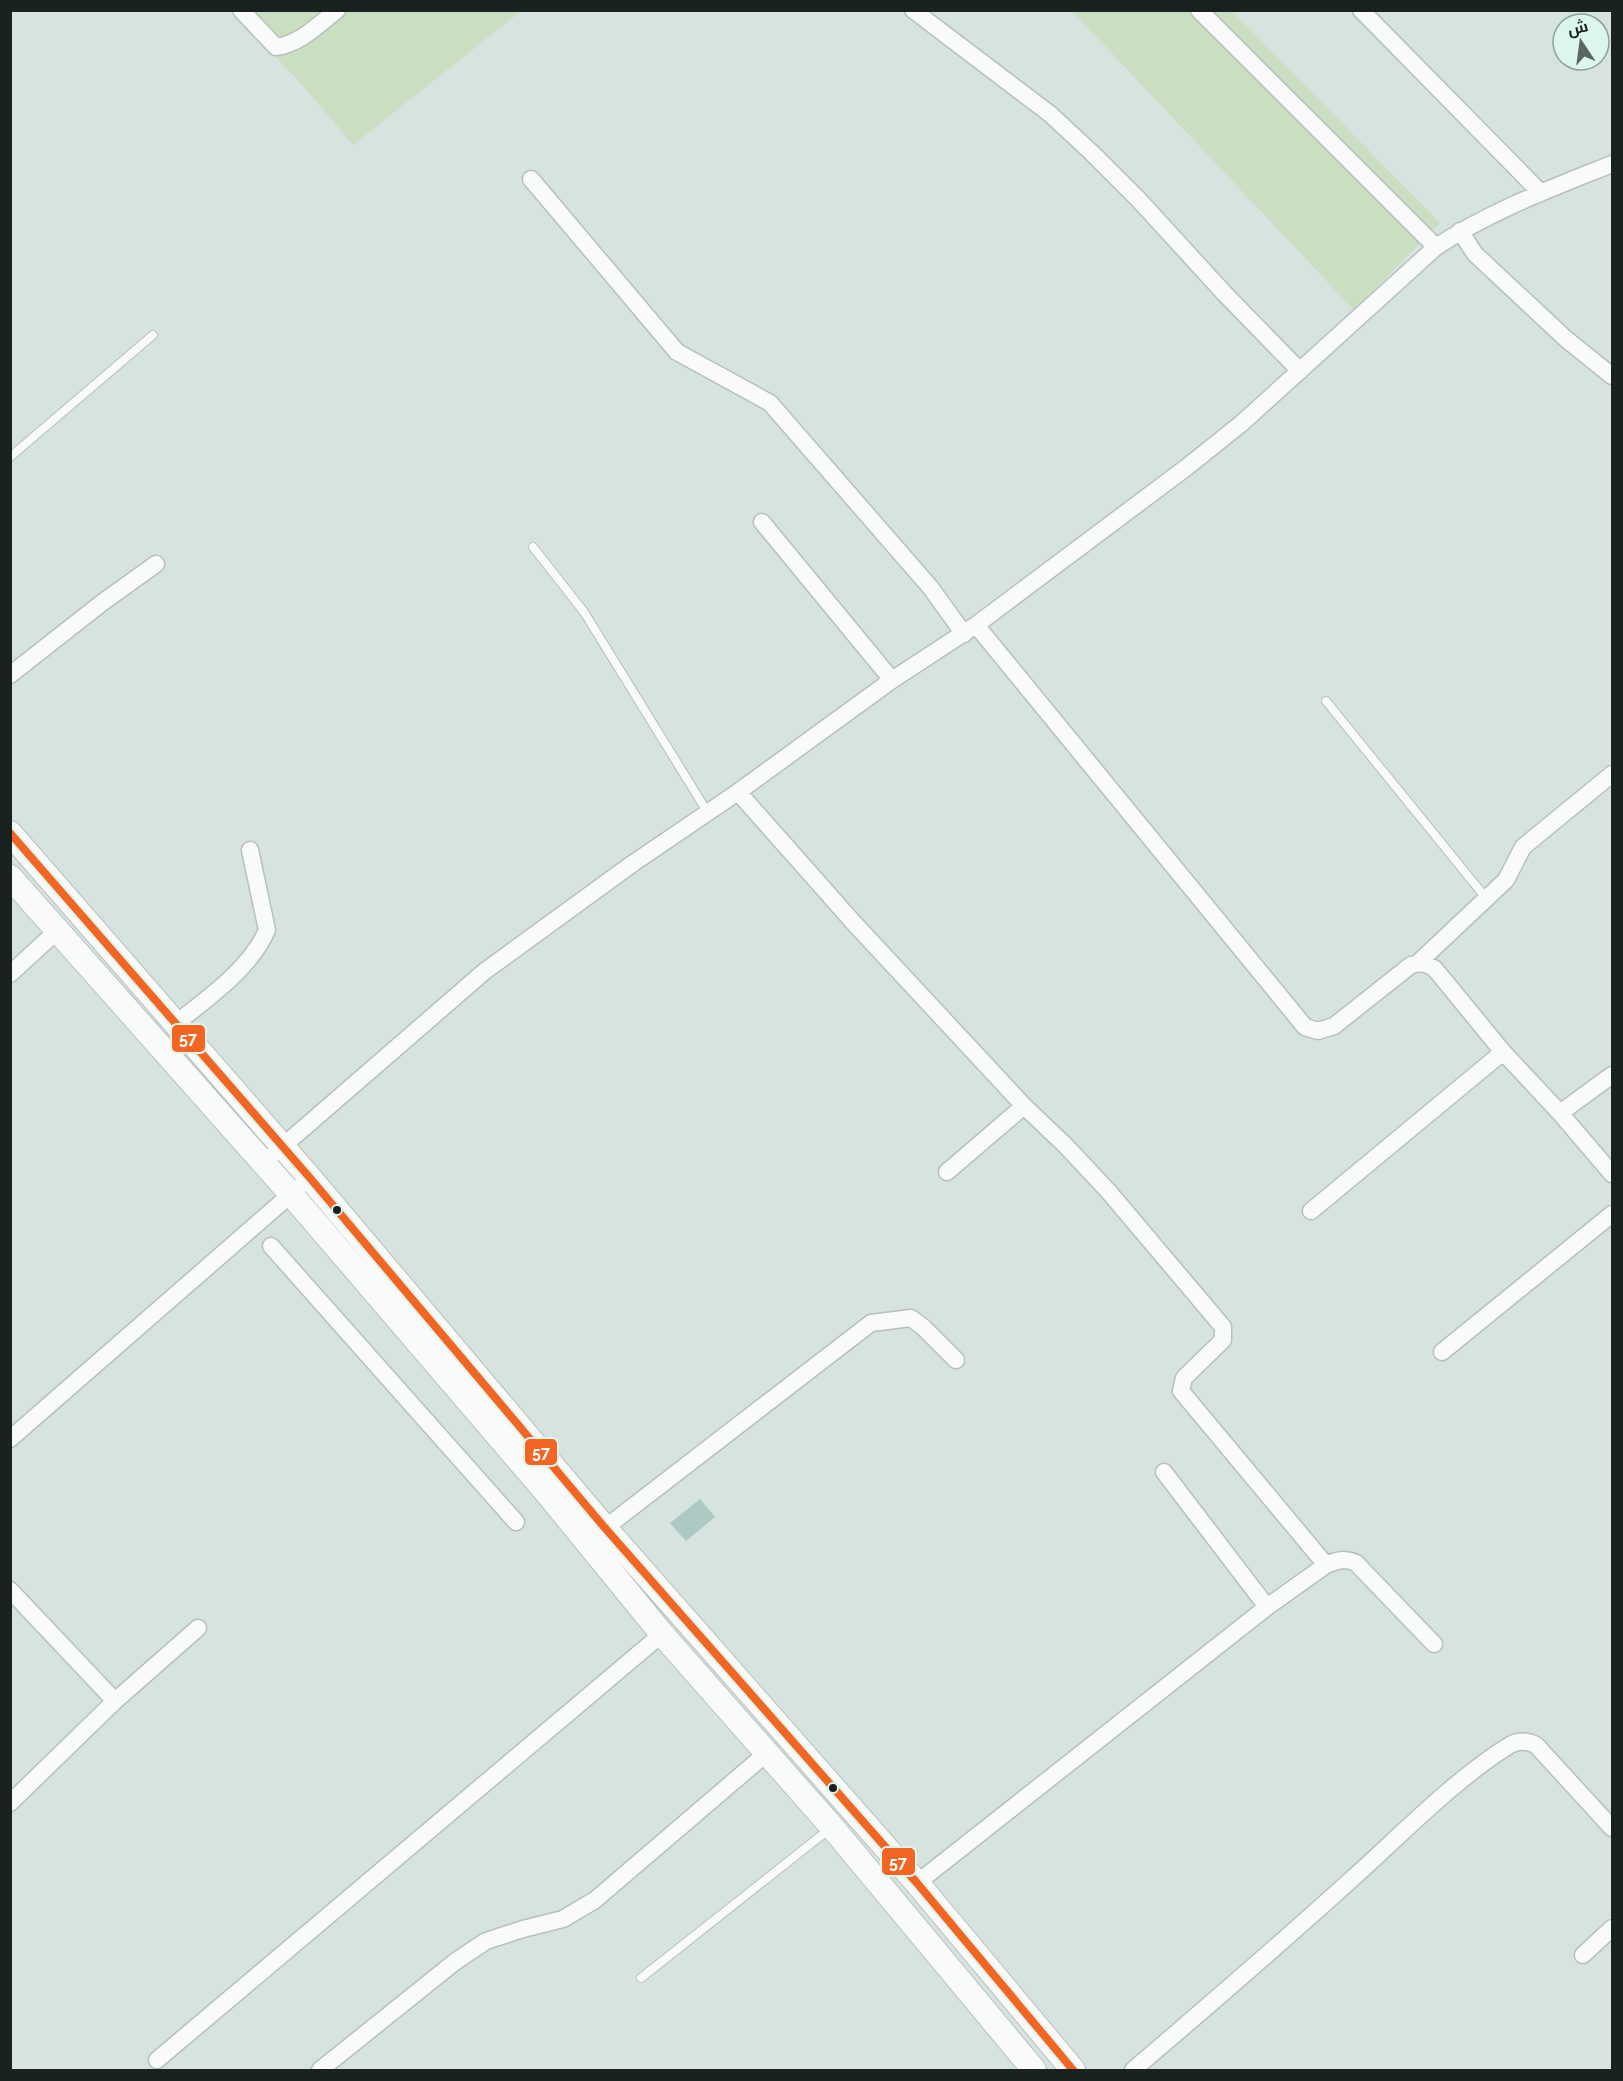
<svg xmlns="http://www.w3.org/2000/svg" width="1623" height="2081" font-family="Raleway,Cairo,sans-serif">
<rect width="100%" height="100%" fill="#d6e3de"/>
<path fill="#cadec1" d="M233 11H521L353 145 305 88Z
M1072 11H1232L1440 223 1354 310Z"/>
<path fill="#aec8c4" d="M700 1499 715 1517 686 1541 670 1523Z"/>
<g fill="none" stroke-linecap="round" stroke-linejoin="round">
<g stroke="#b6c0bc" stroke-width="10">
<path id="service" d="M10 457 153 335
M533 547 584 612 708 813
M1326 701 1486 898
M641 1978 832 1827"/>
</g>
<g stroke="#b6c0bc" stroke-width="19">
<path id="minor" d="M241 10 276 47C300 44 318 25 337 10
M913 10 1050 114 1092 153 1139 200 1224 293 1300 371
M1199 10 1436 247
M1361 10 1541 193
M531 179 677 352 770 403 930 587 964 634
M1460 231 1475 254 1566 339 1612 376
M762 522 892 680
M976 625 1305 1027 1318 1031 1334 1026 1411 965C1421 962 1426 963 1435 969L1503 1052 1560 1113 1612 1174
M10 675 103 602 156 564
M738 792 853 922 1024 1106 1066 1146 1109 1192 1223 1327V1340L1184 1378 1181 1391 1326 1565
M1419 962 1506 880 1523 847 1612 774
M10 974 57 931
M175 1024C207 999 251 968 267 930L250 850
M1560 1113 1612 1075
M275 1153 485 971 632 864 738 792 892 680 976 625 1187 467 1242 423 1436 247C1490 211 1552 188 1612 164
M947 1172 1024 1106
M1311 1211 1503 1052
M271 1246 516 1522
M1442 1352 1612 1214
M10 1439 298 1188
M1164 1472 1267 1607
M605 1528 871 1323 911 1318 923 1327 956 1360
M10 1590 115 1701
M10 1803 115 1701 198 1628
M917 1883 1267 1607 1326 1565C1337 1560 1345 1558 1356 1563L1434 1644
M1583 1955 1612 1928
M157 2060 662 1634
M320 2070 456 1961 486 1941 523 1929 563 1919 595 1900 768 1752
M1133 2070C1207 2007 1281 1943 1353 1878 1401 1835 1456 1778 1510 1745 1519 1740 1528 1741 1536 1745L1612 1828"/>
</g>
<g stroke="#b6c0bc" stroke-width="26">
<path id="secondary" d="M10 833 310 1178 605 1528 917 1883 1073 2070
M10 877 291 1194 547 1493 662 1634 832 1827 1034 2070"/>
</g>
<use href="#service" stroke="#f9fbfa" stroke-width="8"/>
<use href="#minor" stroke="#f9fbfa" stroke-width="16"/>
<use href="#secondary" stroke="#f9fbfa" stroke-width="24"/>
<g stroke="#ddf6ec" stroke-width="12">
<path id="bus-1" d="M10 833 310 1178 605 1528 917 1883 1073 2070"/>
</g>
<use href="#bus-1" stroke="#f26522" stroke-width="8"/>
</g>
<g fill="#19221e" stroke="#ddf6ec" stroke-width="2">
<circle cx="337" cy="1210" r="5"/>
<circle cx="833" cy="1788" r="5"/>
</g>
<g stroke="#ddf6ec" stroke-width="2">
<rect x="171" y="1024" width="35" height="29" rx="6" fill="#f26522"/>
<rect x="524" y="1438" width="34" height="28" rx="6" fill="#f26522"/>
<rect x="881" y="1847" width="35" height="29" rx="6" fill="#f26522"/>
</g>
<g font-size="16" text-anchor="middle" font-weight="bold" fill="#fff">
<text x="188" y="1044">57</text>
<text x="541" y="1458">57</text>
<text x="898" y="1868">57</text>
</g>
<rect width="1623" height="2081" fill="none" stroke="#19221e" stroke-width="24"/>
<g transform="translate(1581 42) rotate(347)"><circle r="28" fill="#ddf6ec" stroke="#8fa19a" stroke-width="1.5"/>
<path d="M0-4.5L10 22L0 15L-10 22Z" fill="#5b6661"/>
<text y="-9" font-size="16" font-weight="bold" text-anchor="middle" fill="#19221e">ش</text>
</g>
</svg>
